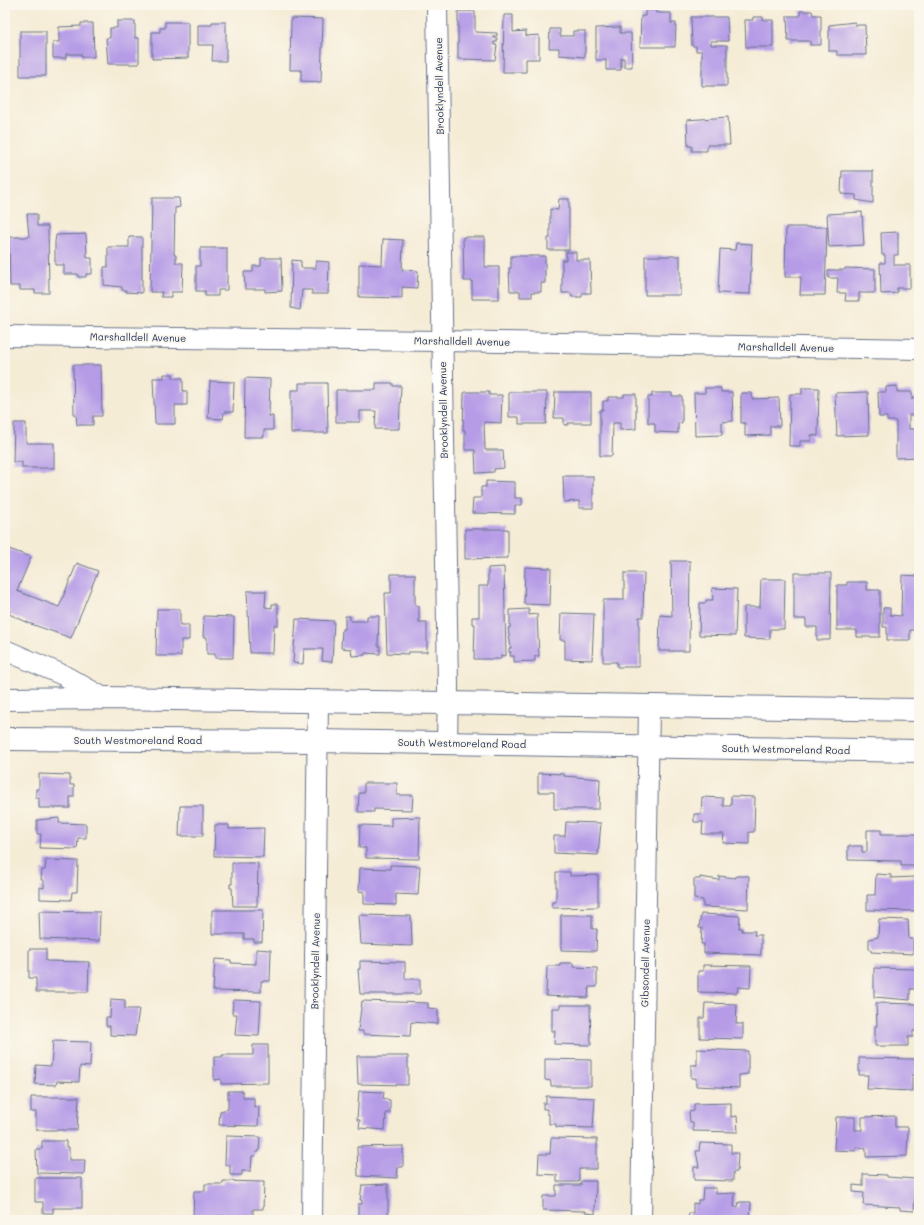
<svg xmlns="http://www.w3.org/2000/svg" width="924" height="1225" font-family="Mali,sans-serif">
<rect width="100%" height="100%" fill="#fbf7ec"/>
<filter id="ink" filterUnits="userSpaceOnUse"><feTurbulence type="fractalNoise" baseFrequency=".025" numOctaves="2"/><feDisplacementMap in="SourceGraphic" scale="8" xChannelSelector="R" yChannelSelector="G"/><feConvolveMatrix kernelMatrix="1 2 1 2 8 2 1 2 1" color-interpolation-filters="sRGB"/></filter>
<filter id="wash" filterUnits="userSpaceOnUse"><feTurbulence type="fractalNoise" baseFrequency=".012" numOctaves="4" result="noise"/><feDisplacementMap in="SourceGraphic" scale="16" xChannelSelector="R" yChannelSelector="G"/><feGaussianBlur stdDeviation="0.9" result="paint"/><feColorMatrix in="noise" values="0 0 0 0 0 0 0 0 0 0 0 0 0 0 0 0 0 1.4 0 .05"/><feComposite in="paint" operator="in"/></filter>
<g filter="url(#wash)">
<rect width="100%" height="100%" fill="#f5ecd6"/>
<g id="blocks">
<path fill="#b69ce7" d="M645 10H656V13H671V23H676L675 47H640L641 16H645Z
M458 11H475V32L497 33V36H494V38H497V42H494V45H497L495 60 458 59Z
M800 11H812L813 15H821V45H810V41H788L787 16H800Z
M504 15H513V32L526 31V36L539 35V59H526V72H503Z
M691 17H727L728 41H711V45H727V86H702V51H696V46H692Z
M753 17H763V20H773V47H746L745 20H753Z
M291 18 323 19 321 82 301 81V70H290Z
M117 21H135V38H139V64H108L106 38H110V28H117Z
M165 22H188V58L152 59V32H160V28H165Z
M212 22H226V61H212L213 45H198V25H212Z
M855 22V25H865L866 55H837V51H829V25Z
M81 23H93L94 57H81V54H66V58H53V42H59V27L81 26Z
M620 27V33H631L632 67H624V58H621V70H606V60H596V28Z
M550 29H560V36H573V31H585V57L559 55V48H549Z
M20 31H46V76H20Z
M728 117 730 145H707V151H692V146H688L687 120Z
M842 171H873V203L856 200V195L841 194Z
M152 198H179L180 207 175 208 174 255H176V263H183L182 292H171V297H161L162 292H150Z
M559 199H569V250H548V238H550V209L558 210Z
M862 212 864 245 829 247 827 214Z
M27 214H37V226H48L49 293H35V290H20V286H10L9 237H29Z
M786 227H827L825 295H800L801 277H785Z
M898 232V255H894V265H910V288H897V293L881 294 880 263H885V255H882L881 233Z
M86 234 87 258H92V274H86V277H78V274H64V265H55V242L56 235Z
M129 237H142V293L126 292V290H122V287L104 285V267H108V247H129Z
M463 237H485V267H499V299H472V281H464Z
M383 239 403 240 402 270 418 271 417 288 402 287V298L359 297V264L382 265Z
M736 243 752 244 750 294 718 293 720 249 735 250Z
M200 248H227V290H218V296H205V291H196V266H200Z
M566 252H576V260H590L591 293H582V297H572L571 293H562V260H566Z
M511 256H545V283H541V292H532V297H520V291H510L509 268H511Z
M645 256H680V295H645Z
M261 258H281L282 291 265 292V289H245L244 272H253V266H261Z
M292 260 301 261V268H316V261L329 262 328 294H312V290H302L300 310 291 308Z
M845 268 875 269V293H859V301H845L846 293H837L838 278H828V270H845Z
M73 365H101L102 416H93V425H77L76 415H74Z
M164 374H173V378H183V391H187V405H175V424H155L153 378H164Z
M245 378 270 379 269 416H273V430H264V437H244Z
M210 381 234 382 233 412H224L223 419 208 418Z
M299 383H327L328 433H291V390H299Z
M376 383H393V386H401L399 429H375L376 411H360V422H336V390H376Z
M897 386V392H912V400L914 397H919V417H914V415H909V429H919V457L896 458V421H887V417H879L878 392H886V387Z
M705 388H721V392H732L733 421 722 422V435L695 436 694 393H705Z
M802 388H819L818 436 811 435V441H800V446H789L790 394H802Z
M466 392H489V395H502L501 423 484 422 485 450H503L504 468 494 469V472L476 473 475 450H465V430H463L464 393Z
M509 392H547L546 424H519V417H509Z
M555 392H591V423H568V425H564V418H554Z
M868 392 869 435 837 436 835 393Z
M652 393H672V396H682V423H678V433L655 432V423H648V397H652Z
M741 393H752V399L779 398 780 426H770V435L745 436V423H741Z
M624 394H636V429L620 430V423H613L612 456H600V410H603V401H608V397H624Z
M14 423H26V443H54V468H22V462H13Z
M563 476H593V508H579V501L564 502Z
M486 481 515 482V498H522V505H515V514L472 513 473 498H481V487H486Z
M465 529H508V558L465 559Z
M9 549 31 557 17 591 59 607 77 563 98 571 71 638 31 624 9 614 10 611 5 609V559Z
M671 561H690L689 651H659L660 615 672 616Z
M504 567 506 656 501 655V659H474L475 624H472V617H479V586H488V568Z
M525 567 551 568 550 605 524 604Z
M624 573H644L643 617H639V667H617V662H603V600H624Z
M794 573H831L830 640H817V627H806V619H794Z
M391 574H415V606H419V622H427V652H408V654L387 653 385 593H391Z
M902 575 919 576V630H910V640H887V627H883V608H890V615L901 616Z
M761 579H785L784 629H770V639L744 638V607H760Z
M847 582H867V590H880V637H857V630H837V585H847Z
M712 588 737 589 735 636 699 635 700 603H706V600H713Z
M247 591H266L265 607 272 608V604H278V625H274L273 653H250Z
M157 609H180V625H189V640H181V656H156Z
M529 609V615L537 614 539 656H535V661L514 662V656H510L511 652H509V648H511L508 628H510V610Z
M561 613 594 614 592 660 565 659V640H560Z
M204 616 234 617 233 658H215V654H207V637H203Z
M345 616H350V621H367V616H379L378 646H380V654L365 653V655L352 656 351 649 341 648 342 629H345Z
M296 619 334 621 332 662 322 661 323 649H304L303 664 293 663Z
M538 773 564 774V776L600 779 599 809H554V792H538Z
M39 774 70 775V785H74V797H70V808H39V798H36V789H39Z
M364 783H397V795H413L412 810 374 809V812H358L359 793H364Z
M731 796 755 797 754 832H749V844L723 843 724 834H702L703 822H694V814H701L702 797 723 798V806H731Z
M180 806H203V836H179Z
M420 817 419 859 366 858V848H359L360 825 391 826V818Z
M59 818V823L86 824V838H78L77 849 40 848 41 834H37V820Z
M566 822 601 823 598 855 554 853V836H565Z
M215 825H229V829L264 828 263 857 214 856Z
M867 830H881V834H919L918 866H901V861L848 860V846H862V852H867Z
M46 860 78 861 77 892H72L71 900 40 899V887L44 888V880H41L42 870H45Z
M232 863H258L257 906H233L232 888H230V884H232Z
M390 865 420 866 418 895 396 894V905L364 904V892L359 891 360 868 390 869Z
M556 872H570V876L598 875V907L552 908V902H556Z
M876 874 891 875V878L915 877 916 911 867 910V895H875Z
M719 876 736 878V876H749L748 909 703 907V900L694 899V879H700V877L719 880Z
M212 910H263L262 942H254V939H244V934H212Z
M39 911 100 912 99 941 40 939Z
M701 914 740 916 739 928H742V931H755L754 935H761V955L704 953V944H701L702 928H699Z
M359 915 411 916 412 946 361 944Z
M561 915H592V929H597L596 951 561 950Z
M879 919 908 920 909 939H913V954L871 952V950L869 949V939L878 937Z
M29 949H46V961L89 962 88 992H36V978H29Z
M256 949 271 950 270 981H261V992L213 991 215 959 231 960V963L256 964Z
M360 961 405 962V979H420V994H360L358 969H360Z
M560 963H573V967L597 968V987H589L588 998 546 996 547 966H560Z
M703 965 751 966 750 988 738 987 737 993 698 992V971H703Z
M874 968 916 969V989H910V1000L874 997Z
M111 999 125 1000V1009H139L135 1036 110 1035V1026H106V1017H110Z
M233 1000 261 1001 259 1036 235 1035 237 1014H232Z
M362 1001 428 1003V1008L438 1009V1024L411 1022 410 1036 363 1034V1031H358Z
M705 1003 737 1004 736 1024H743V1039L700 1038V1018H704Z
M876 1003 918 1004V1031H913V1037H908V1046H875V1026H877Z
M560 1005H590L591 1045 554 1044 555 1031H552V1008H560Z
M53 1041 91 1042 90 1067 80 1066 79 1082 57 1081 56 1085 35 1084 36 1065 51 1066Z
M253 1045H268V1083L221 1084V1079L214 1080V1057H222V1055H253Z
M697 1049 748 1051V1074L739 1075V1088L696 1086V1078H691V1065H697Z
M357 1056H408V1085L358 1084Z
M859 1058 916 1059V1075H912V1091L867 1089 868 1075H859Z
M545 1059 591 1060V1086H551V1081L545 1080Z
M228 1091H243V1098H254V1107H259L258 1126 219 1125 220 1111 228 1109Z
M359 1091 384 1092 383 1098 390 1100V1113H386L385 1130 359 1128 360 1120H357Z
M546 1096 595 1098 593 1128 556 1127V1124H549V1114H547V1109H543V1103H546Z
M31 1097H79L77 1130H36V1112H31Z
M731 1103V1117L737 1116 738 1132 693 1131V1122H690L689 1112 694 1111V1104Z
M895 1116V1127H908L907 1156 866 1157V1148L856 1147V1151L834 1150 836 1117H855V1130H862V1117Z
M226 1136 260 1137 259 1152H256L255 1156H252L251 1171H242V1175H230V1165H225Z
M551 1138 597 1139V1169H579V1182H557V1175L538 1174 539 1154H550Z
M42 1141H66V1147H69V1160H85L84 1174 37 1173 36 1149H42Z
M700 1143 731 1144V1153H738L737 1172H733V1181L694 1180V1167H699L696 1151H699Z
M403 1146V1167H398L397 1178 358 1176 357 1147Z
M863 1174 887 1175V1177L916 1179 914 1211 900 1210V1207L863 1205 864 1193 853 1192V1185L863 1186Z
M35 1178H82V1208H53V1213H43V1202H35Z
M223 1181 264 1182 263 1209H253V1219L223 1218V1216H216V1218H193L194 1191H205V1184H223Z
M581 1181H596L595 1214 586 1213V1211L543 1210V1196H556V1185H581Z
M388 1184V1217H358V1204H362V1200H360L362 1185Z
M703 1188H716V1194L735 1193 734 1207H738L739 1202H751L750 1220H738V1218H727V1220H688L689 1213H693V1203L698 1204V1200H702Z"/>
</g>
</g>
<g filter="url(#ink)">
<use href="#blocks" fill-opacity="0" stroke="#677188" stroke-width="1"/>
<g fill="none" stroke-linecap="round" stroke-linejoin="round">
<g stroke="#677188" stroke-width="22">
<path id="minor" d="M437 5 448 686 447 743
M5 336 442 341 919 349
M5 650 63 675 104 698
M312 1220 318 702
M641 1220 649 707"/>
</g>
<g stroke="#677188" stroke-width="24">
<path id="secondary" d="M5 699 104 698 919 710
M5 739 317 741 919 751"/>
</g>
<use href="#minor" stroke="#fff" stroke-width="20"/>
<use href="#secondary" stroke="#fff" stroke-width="22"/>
</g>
</g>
<g text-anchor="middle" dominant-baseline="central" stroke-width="3.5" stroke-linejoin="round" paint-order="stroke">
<g font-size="10" fill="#1b2f5e" stroke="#fbf7ec">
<text transform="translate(439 86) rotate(-91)">Brooklyndell Avenue</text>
<text transform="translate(138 337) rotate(1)">Marshalldell Avenue</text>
<text transform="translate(462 341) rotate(1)">Marshalldell Avenue</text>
<text transform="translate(786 347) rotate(1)">Marshalldell Avenue</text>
<text transform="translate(443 410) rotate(-91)">Brooklyndell Avenue</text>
<text x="138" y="740">South Westmoreland Road</text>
<text transform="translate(462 743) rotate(1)">South Westmoreland Road</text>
<text transform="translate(786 749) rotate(1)">South Westmoreland Road</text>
<text transform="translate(315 961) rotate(-89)">Brooklyndell Avenue</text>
<text transform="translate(645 963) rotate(-89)">Gibsondell Avenue</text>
</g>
</g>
<rect width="924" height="1225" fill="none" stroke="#fbf7ec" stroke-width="20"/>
</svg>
